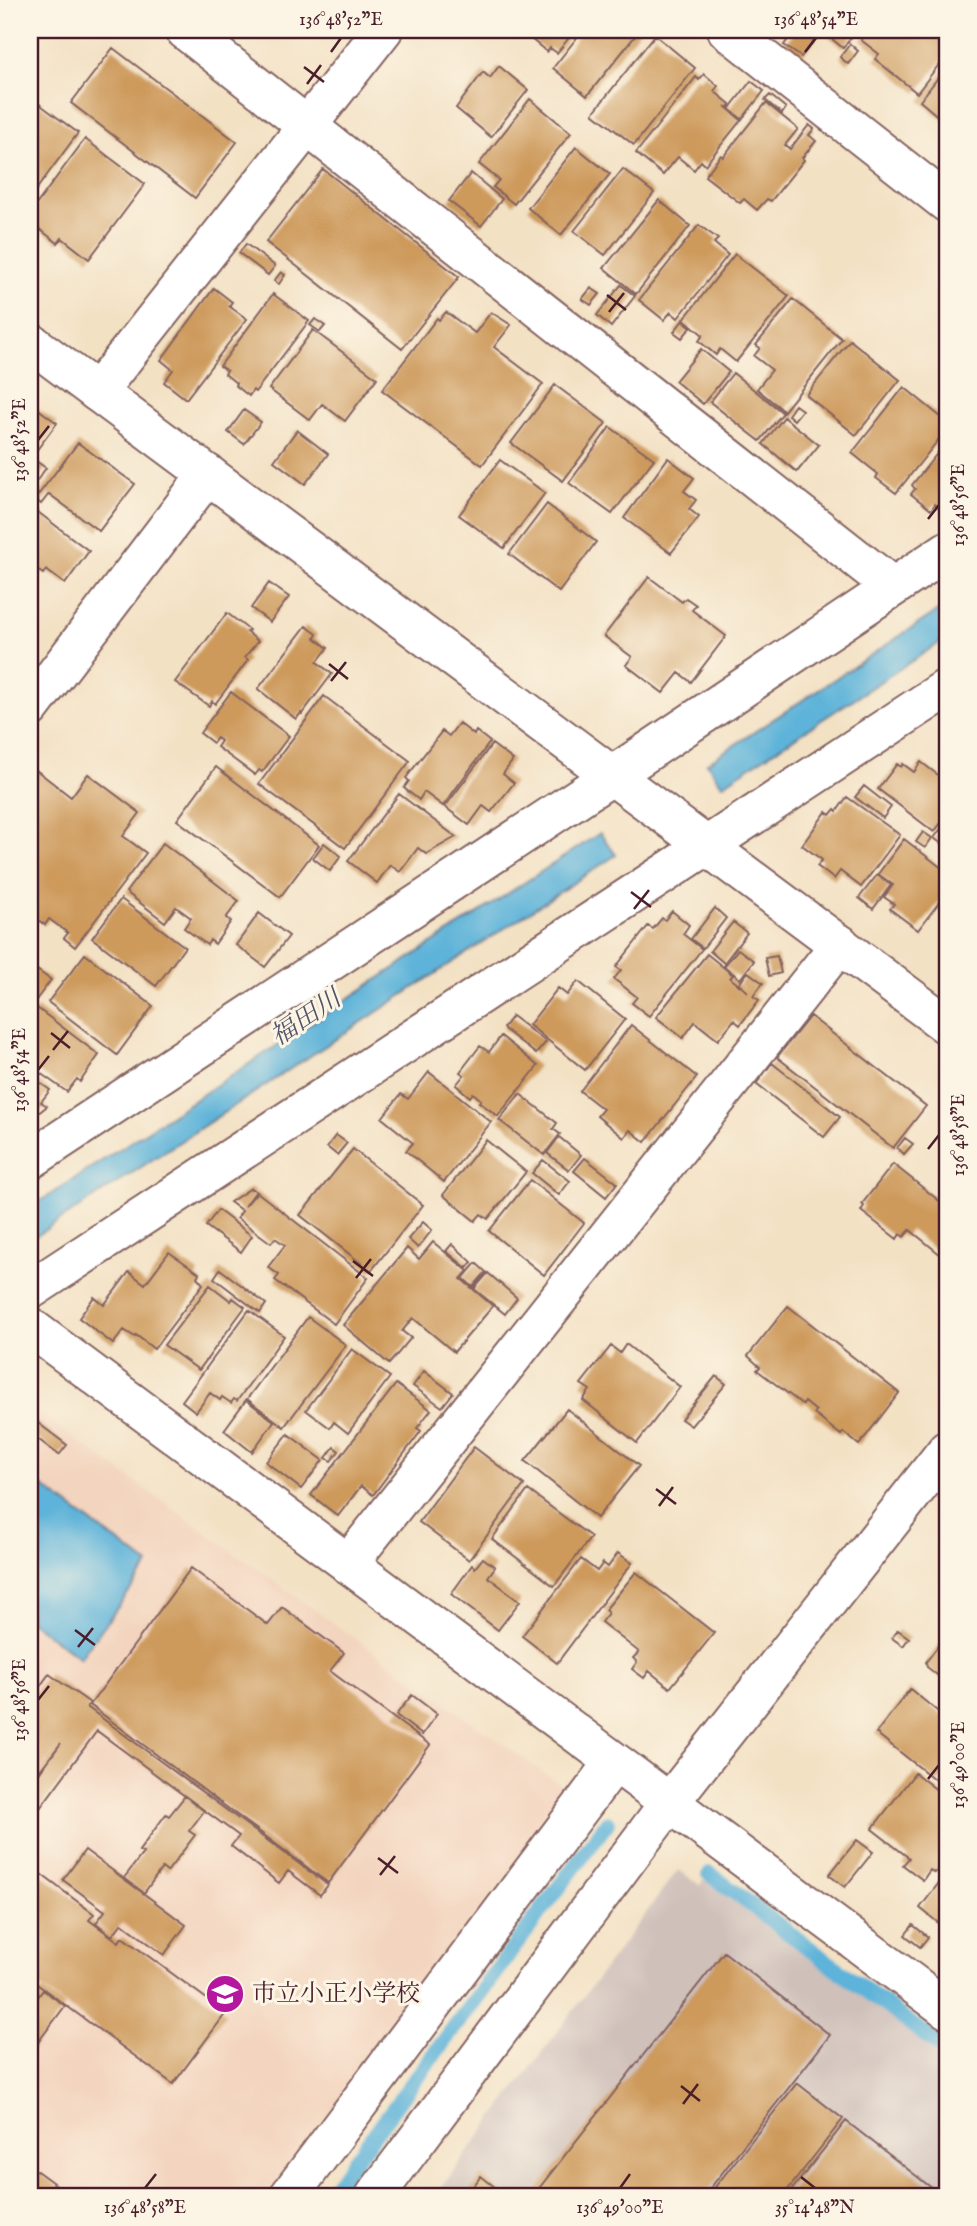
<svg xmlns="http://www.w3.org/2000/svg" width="977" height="2226" font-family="'IM FELL English','Noto Serif JP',serif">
<rect width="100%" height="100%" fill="#fcf5e5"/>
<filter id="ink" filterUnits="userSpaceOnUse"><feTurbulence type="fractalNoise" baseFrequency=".0143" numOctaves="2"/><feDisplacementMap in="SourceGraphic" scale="14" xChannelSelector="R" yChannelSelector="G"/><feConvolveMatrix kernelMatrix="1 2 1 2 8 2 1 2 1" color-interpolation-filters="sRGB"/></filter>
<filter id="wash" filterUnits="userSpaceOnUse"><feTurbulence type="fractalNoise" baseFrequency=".00686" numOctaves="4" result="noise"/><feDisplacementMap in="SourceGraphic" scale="28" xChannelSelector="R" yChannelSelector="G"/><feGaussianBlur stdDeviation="1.57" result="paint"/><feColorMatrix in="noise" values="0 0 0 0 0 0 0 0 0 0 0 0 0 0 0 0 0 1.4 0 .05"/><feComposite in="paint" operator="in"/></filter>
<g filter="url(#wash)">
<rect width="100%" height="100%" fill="#f3e1c4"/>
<path fill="#f3d4be" d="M30 1407 572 1793 268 2196H30Z"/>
<path fill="#cfc0ba" d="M678 1870 700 1885 706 1878 947 2058V2196H435Z"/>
<path fill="#5db3d9" stroke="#546982" stroke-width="2" d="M947 605V638L722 785 707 763Z
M600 833 616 855 30 1240V1208Z
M30 1477 149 1565 80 1658 30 1621Z"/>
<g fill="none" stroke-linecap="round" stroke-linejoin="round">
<path stroke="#5db3d9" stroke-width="16" d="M710 1874 947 2051
M328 2196 607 1823"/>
</g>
<g id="blocks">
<path fill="#cd9a5c" d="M520 30H575L557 53 550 48 547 52Z
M583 30H640L587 96 553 68Z
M795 30H857L843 48 822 31 801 57 784 45Z
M869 30H947V54L917 93 875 59 879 54 861 40Z
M655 35 695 68 634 145 593 113Z
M850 44 858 51 848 64 840 57Z
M113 48 237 142 195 198 71 103Z
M499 66 528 90 491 137 456 108 483 72 490 78Z
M947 66V124L920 101Z
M704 74 718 86 714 91 730 104 728 108 725 106 741 120 705 165 701 161 694 170 678 157 663 175 636 153 696 77 699 80Z
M751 81 764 91 742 119 729 109Z
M770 95 786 108 782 114 765 100Z
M30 97 78 133 30 198Z
M530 99 571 133 514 204 493 187 499 180 479 164Z
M766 103 798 129 785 145 790 149 809 125 814 129 809 135 816 141 802 158 804 160 771 201 767 199 757 210 744 199 740 203 705 176 721 155 723 157Z
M85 139 145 184 89 259 62 238 58 243 30 222V213Z
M576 147 610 174 561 235 528 208Z
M323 169 459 277 402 349 266 242Z
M623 169 654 193 605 255 574 231Z
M471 173 502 199 481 226 449 201Z
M659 200 690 226 636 294 604 268Z
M699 225 718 239 714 243 728 255 678 318 671 312 664 320 639 300Z
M246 244 275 266 268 275 239 253Z
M735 254 789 296 736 362 720 349 716 355 699 341 703 335 684 319Z
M281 272 285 275 279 284 274 281Z
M621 285 635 296 611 327 597 315Z
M214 288 232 302 229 306 247 319 186 399 164 382 173 370 161 360Z
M591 288 600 294 591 305 582 299Z
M273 294 309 321 255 392 253 390 249 396 235 385 236 383 225 374 227 371 220 366Z
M793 299 842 339 784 411 757 389 772 370 754 356 760 348 756 345Z
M446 312 475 333 491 312 511 325 494 347 543 384 482 465 382 390 437 318 439 320Z
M315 319 325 326 320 332 310 325Z
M683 320 691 327 682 338 674 332Z
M313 330 377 378 345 421 322 404 310 420 269 389Z
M850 340 900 380 856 435 806 395Z
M701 349 729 372 703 404 675 381Z
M733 373 783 413 760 441 710 402Z
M555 385 606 423 563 481 511 443Z
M904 387 947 422V429L896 493 876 478 878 474 852 453Z
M30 403 57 423 33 455 30 453Z
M795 405 802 410 794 420 788 415Z
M244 410 261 422 244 444 228 432Z
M784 417 819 445 797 472 763 444Z
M610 427 654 459 612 514 569 483Z
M297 430 328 454 305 484 274 461Z
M947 441V514L935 504 931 510 911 494 915 489 912 485Z
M78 443 135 484 99 531 49 494 41 504 35 499Z
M30 457 46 468 30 490Z
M668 458 694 478 684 491 696 500 689 509 699 517 671 553 624 518Z
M500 460 545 493 504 548 459 515Z
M547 504 596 542 559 592 509 554Z
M30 506 89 551 65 584 46 570 43 574 30 564Z
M649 577 682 602 686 598 696 605 692 610 726 636 691 682 679 673 663 693 626 665 632 657 604 636Z
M269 583 289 597 270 622 251 608Z
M227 613 249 630 247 632 258 641 245 657 248 660 215 704 212 701 209 706 175 682Z
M306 626 317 634 315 638 328 648 317 662 332 674 302 714 301 713 296 719 258 689Z
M231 692 289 736 262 772 259 770 255 775 217 747 221 741 217 738 213 743 200 733Z
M324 696 410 761 345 848 259 784Z
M459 723 474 735 476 731 490 742 443 806 424 792 419 800 404 788 409 781 406 778 442 731 449 736Z
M492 744 513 760 503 774 514 783 491 812 483 806 469 825 445 807Z
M921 762 947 782V815L934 832 878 789 897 764 901 767 903 764 914 772Z
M216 767 319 845 280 897 177 820Z
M36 770 71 797 88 774 140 813 123 836 146 853 75 947 64 938 68 933 49 919 45 925 30 914 34 909 30 905V779Z
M864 786 891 807 883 818 855 797Z
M399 794 456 837 426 854 418 848 400 872 390 865 377 883 348 861Z
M847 797 900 835 861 887 840 871 834 879 817 866 822 860 802 845 826 812 830 815 835 809 837 811Z
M947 821V848L934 838Z
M923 832 932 838 925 848 916 842Z
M904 839 947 872V892L918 930 890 909 894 904 884 897 893 885 878 874Z
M163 843 239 901 226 918 231 921 215 944 210 940 207 945 184 928 191 918 176 907 165 922 126 892Z
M324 843 341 856 330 871 313 858Z
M877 875 891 885 873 909 859 898Z
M121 899 185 947 156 986 92 938Z
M715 908 726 918 703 948 691 939Z
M672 911 689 925 683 934 702 949 649 1016 632 1003 637 997 614 979 621 970 616 967 648 926 653 929 662 918 665 920Z
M259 913 289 936 265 967 236 945Z
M733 922 747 933 724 963 710 951Z
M738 949 754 961 740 979 724 966Z
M85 954 153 1006 117 1055 48 1002Z
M707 954 733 975 730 978 748 992 739 984 748 972 763 983 753 996 759 1000 740 1025 734 1020 718 1040 695 1022 683 1038 656 1017Z
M777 956 781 973 769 976 765 958Z
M30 965 51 980 30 1008Z
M578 981 625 1019 585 1070 529 1025 558 988 567 995Z
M37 1008 99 1055 80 1082 77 1079 67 1092 30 1066V1018Z
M512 1016 546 1042 536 1054 503 1028Z
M810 1016 926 1106 893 1148 777 1057Z
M631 1025 697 1077 645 1142 630 1130 624 1138 597 1116 603 1109 580 1091Z
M501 1036 538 1066 498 1116 479 1102 481 1100 473 1093 470 1097 456 1085 464 1075 460 1072 480 1046 489 1052Z
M772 1063 840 1117 824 1137 756 1084Z
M429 1072 491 1122 444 1182 406 1151 413 1143 382 1118 401 1094 408 1099Z
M36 1080 50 1090 41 1102 47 1106 30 1120V1088Z
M520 1094 557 1123 553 1129 560 1134 544 1155 499 1120Z
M336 1135 347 1143 337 1155 327 1147Z
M559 1137 581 1155 569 1170 547 1153Z
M905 1138 913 1144 904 1154 897 1148Z
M486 1140 526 1172 488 1219 481 1214 475 1221 443 1195Z
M353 1149 423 1205 371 1271 300 1215Z
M585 1158 617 1183 606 1197 574 1171Z
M543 1160 570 1181 559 1195 532 1173Z
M893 1164 947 1207V1260L910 1230 904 1237 900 1234 897 1239 861 1211 864 1206 862 1204Z
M530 1180 584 1223 544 1275 489 1231Z
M251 1188 256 1191 245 1206 257 1192 368 1278 334 1324 275 1280 279 1275 268 1267 285 1245 275 1238 271 1243 237 1218 242 1211 230 1202Z
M218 1210 252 1236 241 1252 206 1226Z
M423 1222 432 1230 418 1248 408 1239Z
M433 1242 468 1271 461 1279 493 1306 454 1352 413 1318 402 1331 411 1338 389 1364 343 1325 407 1248 419 1259Z
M452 1244 472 1262 467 1268 446 1251Z
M169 1252 199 1273 197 1277 203 1284 154 1349 136 1335 135 1337 124 1330 113 1344 79 1318 94 1297 104 1305 129 1272 145 1284Z
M476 1263 486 1272 473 1287 463 1278Z
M220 1269 266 1304 260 1313 214 1278Z
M488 1273 517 1298 505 1314 474 1289Z
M210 1285 231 1301 233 1298 245 1307 199 1370 164 1345Z
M788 1306 899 1393 859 1445 843 1432 841 1435 814 1414 816 1411 805 1402 803 1405 757 1370 760 1367 748 1356Z
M249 1310 284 1336 237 1401 234 1399 231 1403 222 1397 220 1400 210 1393 196 1412 182 1401Z
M308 1317 346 1345 284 1427 247 1399Z
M626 1344 680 1387 637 1443 583 1400 590 1390 581 1384 611 1346 620 1353Z
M352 1349 390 1377 348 1433 334 1422 330 1428 306 1410Z
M424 1371 453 1393 442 1407 413 1386Z
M716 1376 726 1384 691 1426 681 1419Z
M396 1384 431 1410 417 1428 421 1431 373 1495 361 1486 338 1516 311 1495Z
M246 1400 274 1421 252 1452 224 1430Z
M567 1409 639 1466 597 1518 525 1461Z
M30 1417 67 1445 59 1455 30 1433Z
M288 1434 323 1460 301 1489 266 1462Z
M334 1447 339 1451 331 1461 326 1458Z
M474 1447 524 1485 469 1560 419 1522Z
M528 1490 591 1537 554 1586 492 1539Z
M618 1553 632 1563 557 1663 522 1636 581 1559 597 1571 603 1563 608 1567Z
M483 1558 495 1567 488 1577 520 1601 498 1630 451 1594 472 1565 475 1568Z
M191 1568 268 1625 282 1607 344 1653 330 1671 430 1745 328 1883 90 1705Z
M636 1572 714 1633 670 1688 649 1671 644 1678 632 1669 637 1662 633 1658 639 1652 601 1622 608 1613 605 1610Z
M898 1630 909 1638 903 1646 892 1638Z
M947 1634V1683L927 1667 926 1662Z
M49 1674 90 1703 87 1707 328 1885 320 1895 288 1871 279 1883 231 1846 239 1836 97 1731 37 1812 30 1806V1779L33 1782 61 1743 33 1779 30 1777V1700Z
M910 1689 947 1719V1771L938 1782 876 1733Z
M412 1695 437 1714 422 1735 396 1715Z
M915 1773 947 1798V1857L935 1873 930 1870 923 1880 903 1865 909 1858 872 1829Z
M185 1796 204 1811 189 1831 195 1835 167 1872 162 1868 144 1893 124 1878 143 1853 139 1851 166 1814 169 1816Z
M857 1840 873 1852 845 1887 829 1875Z
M85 1850 186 1925 164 1955 122 1923 112 1936 96 1923 105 1911 63 1880Z
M30 1866 94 1914 89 1920 119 1942 122 1937 226 2013 173 2084 30 1979Z
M947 1872V1930L920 1908Z
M913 1925 928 1937 920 1947 905 1935Z
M947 1948V1962L940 1957Z
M724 1952 830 2035 704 2196H533Z
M43 1990 65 2006 30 2053V2008Z
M797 2083 843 2119 783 2196H708Z
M846 2121 942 2196H787Z
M30 2166 67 2193 65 2196H30Z
M481 2176 506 2196H466Z"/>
</g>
</g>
<g filter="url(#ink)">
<use href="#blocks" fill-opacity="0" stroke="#856361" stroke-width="2"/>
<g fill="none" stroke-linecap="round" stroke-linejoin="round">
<g stroke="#856361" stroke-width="42">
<path id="minor" d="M185 30 893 587
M727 30 947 203
M97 392 383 30
M30 708 208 474
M30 1160 613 775 947 551
M30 1290 947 688
M30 1327 947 2009
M348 1564 840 944
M289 2196 614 1763"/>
</g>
<g stroke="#856361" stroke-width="42">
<path id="tertiary" d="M30 342 947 1025
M375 2196 669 1803 947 1450"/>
</g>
<use href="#minor" stroke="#fff" stroke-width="38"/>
<use href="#tertiary" stroke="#fff" stroke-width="38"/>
</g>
</g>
<path fill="none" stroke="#4a1f2b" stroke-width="2.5" d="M331 52 341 38M805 52 816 38M304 67 324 82M307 84 321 65M607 295 626 310M609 312 624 293M38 440 49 426M928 519 939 505M329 664 348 679M331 681 346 662M631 892 651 907M634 909 649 890M51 1033 70 1048M53 1050 68 1031M38 1070 49 1056M928 1149 939 1135M353 1261 373 1276M356 1278 371 1259M656 1489 676 1504M659 1506 673 1487M75 1630 95 1645M78 1647 93 1628M38 1700 49 1686M928 1779 939 1765M378 1858 398 1873M380 1875 395 1856M681 2086 700 2101M683 2104 698 2084M801 2177 815 2188M145 2188 156 2174M620 2188 630 2174"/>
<defs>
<g id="school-disc" transform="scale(2.0125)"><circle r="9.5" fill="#b5179e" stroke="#fcf5e5"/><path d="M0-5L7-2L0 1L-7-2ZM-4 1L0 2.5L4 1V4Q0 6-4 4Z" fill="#fff"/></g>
</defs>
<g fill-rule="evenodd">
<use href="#school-disc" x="225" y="1994"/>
</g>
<g text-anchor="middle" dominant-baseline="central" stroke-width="6" stroke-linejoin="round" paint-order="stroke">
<g font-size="24" fill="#4a1f2b" stroke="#fcf5e5" text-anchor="start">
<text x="252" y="1994">市立小正小学校</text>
</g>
<g font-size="26" font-style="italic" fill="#515368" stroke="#fcf5e5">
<text transform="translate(306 1018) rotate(-34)">福田川</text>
</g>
</g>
<rect width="977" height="2226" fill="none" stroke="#fcf5e5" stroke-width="77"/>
<rect x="38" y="38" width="901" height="2150" fill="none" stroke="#4a1f2b" stroke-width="2.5"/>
<g font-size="18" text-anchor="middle" fill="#4a1f2b">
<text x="341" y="25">136°48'52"E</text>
<text x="816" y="25">136°48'54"E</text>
<text transform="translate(19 440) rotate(-90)" y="6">136°48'52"E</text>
<text transform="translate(958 505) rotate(-90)" y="6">136°48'56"E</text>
<text transform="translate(19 1070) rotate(-90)" y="6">136°48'54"E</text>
<text transform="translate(958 1135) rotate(-90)" y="6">136°48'58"E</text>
<text transform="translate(19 1700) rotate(-90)" y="6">136°48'56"E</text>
<text transform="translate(958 1765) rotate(-90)" y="6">136°49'00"E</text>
<text x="145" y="2213">136°48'58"E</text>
<text x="620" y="2213">136°49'00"E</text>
<text x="815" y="2213">35°14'48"N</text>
</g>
</svg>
